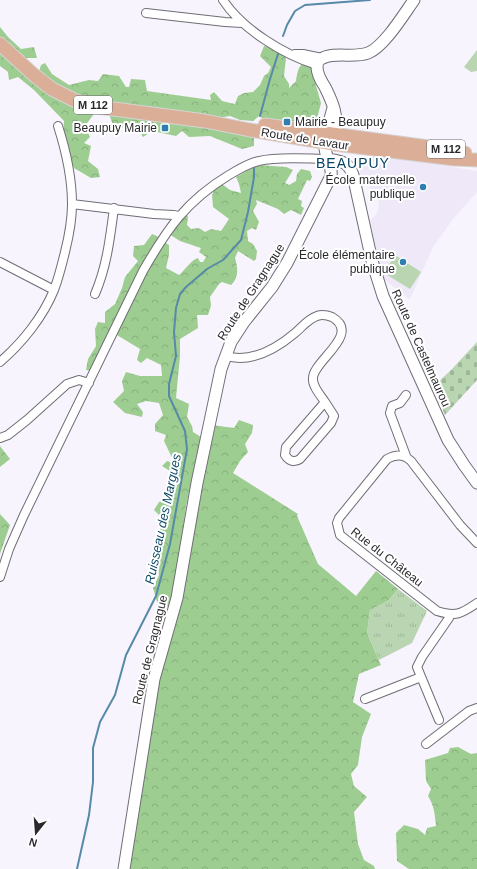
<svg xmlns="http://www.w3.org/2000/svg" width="477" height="869" font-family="Helvetica,sans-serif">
<defs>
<pattern id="grass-tufts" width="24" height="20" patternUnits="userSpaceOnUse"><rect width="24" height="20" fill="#b9d5b2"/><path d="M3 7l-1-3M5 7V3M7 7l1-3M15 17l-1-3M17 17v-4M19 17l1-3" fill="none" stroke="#9fb799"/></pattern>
<pattern id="forest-crowns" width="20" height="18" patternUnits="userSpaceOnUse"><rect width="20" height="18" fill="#9ecd91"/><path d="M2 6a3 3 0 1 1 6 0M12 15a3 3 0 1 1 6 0" fill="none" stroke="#88b07d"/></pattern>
<pattern id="cemetery-stones" width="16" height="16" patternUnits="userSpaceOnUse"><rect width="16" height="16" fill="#b9d5b2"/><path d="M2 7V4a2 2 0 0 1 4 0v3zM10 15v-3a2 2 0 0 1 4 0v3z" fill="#9fb799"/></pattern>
</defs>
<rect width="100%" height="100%" fill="#f8f4fd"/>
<path fill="#eee8f8" d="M371 154 477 171V192L453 219 433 247 410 299 382 278 370 220 376 215 378 210 379 200 370 190 369 185 359 182 361 163Z"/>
<path fill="url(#grass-tufts)" d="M398 589 427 611 412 643 379 660 367 633 370 610 388 601Z"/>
<path fill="url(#forest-crowns)" d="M0 27 8 37 21 49 34 47 37 58H18L39 72 41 65 45 63 52 74 69 85 89 80 98 81 103 74 119 76 126 87H129L131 79 145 80 147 91 211 100 210 95 214 92 222 101 235 104 238 96 244 93 253 92 260 85 264 76 268 73 271 67 260 56 264 46 273 48 286 58 284 76 289 84V88L296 81C297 73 300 56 311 68L321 103 317 119 320 126 268 122 259 116 253 121 240 120 230 116 218 118 254 137V146L242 149 210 136 189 137 182 131 176 136 152 131 143 137 137 127 126 125 122 128 119 125 114 128 109 114 96 111 85 126 90 137 84 143 91 146 88 161 98 169 100 177 91 178 74 168 63 138 64 121 34 90 18 77 9 80 8 72 0 66Z
M258 165 286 167 293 170 285 183 289 185 296 181 297 174 301 169 310 171 312 177 310 181 307 180 298 199 302 201 301 206 304 208 301 215 291 210 284 214 278 209 256 200 257 204 253 211 259 222 256 230 252 228 247 231 248 241 253 244 257 251 256 259 254 261 238 251 235 258C238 268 239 278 231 285L222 282 219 284 210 297 211 306 208 315H197L198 328 180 339V356L176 398 189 404 187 417 192 426 193 432 201 437 186 506 173 604 167 607 157 602 153 588 159 575 156 548 162 518 154 510 159 502 166 500 173 473 162 466 167 461 175 464 164 441 166 435 155 431V424L163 415 159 403 146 401 137 404 143 412 142 417 125 413 113 402 124 391 122 381 126 372 140 376H162L161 365 147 358 141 363 137 360 140 349 112 332 93 371 86 370 88 359 96 346 95 329 98 322 105 323V312L115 304 122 288 125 277 138 261 133 256 134 246 144 245 152 234C159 236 162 241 169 245V255L166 268 179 275C185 270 191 260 198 258L200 262H203L206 257 199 252 201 248 180 241 169 234 183 213 188 216 187 225 191 229 199 228 205 232 211 229 221 231 229 219 213 207 212 195 219 182 230 190 241 193 239 184 236 177Z
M239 420 253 425 252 433 245 444 248 452 240 461 233 473 298 514 297 516 318 564 356 596 376 571 398 589 388 601 370 610 367 633 381 665 359 674 353 702 371 714 362 737 358 765 351 774 354 786 367 797 354 812 358 844 364 860 374 866 375 869H128L158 684 184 592 185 572 212 425 234 428Z
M0 446 10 459 0 467Z
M0 514 10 525 0 554Z
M458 747 471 754 477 753V869H409L397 861 396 833 404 825 418 829 425 835 427 828 436 826C435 815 434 805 428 796L431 789 426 781 425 760 448 753 450 748Z"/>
<path fill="url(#cemetery-stones)" d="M477 342V380L445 415 433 387 452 369Z"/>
<path fill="#b9d5b2" d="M477 50V71L471 72 464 67Z
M395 255 421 272 410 289 384 273Z"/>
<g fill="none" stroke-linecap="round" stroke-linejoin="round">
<path stroke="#568aa8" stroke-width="2" d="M283 36 287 25 295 11 305 5 370 0
M260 116 270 79 278 54
M77 869 89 815 93 782V748L100 722 115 695 126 655 156 596 170 544 187 449 185 431 169 396V384L176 356 174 332 176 308 180 294 186 287 207 269 223 260 241 240 248 212 254 177V168"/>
<g stroke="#706d75" stroke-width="10">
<path id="minor" d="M223 0C242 29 284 55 317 65
M146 13 225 22 242 23
M295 54H303L322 58
M72 204 154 214 174 215 178 216
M0 262 54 290
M95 294C107 266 110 238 114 208
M226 356C251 363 276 349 295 333 302 327 308 319 317 316 322 314 327 315 332 317 362 334 313 361 313 378 312 386 321 396 325 402L286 447 285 455C289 461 294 463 300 459L331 423 334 416 325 402
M0 362C22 343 43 317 54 290 59 277 62 264 65 252 69 236 72 220 72 204 72 177 66 151 58 126
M406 395 400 403 392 406 390 413 406 456
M0 438 8 435 27 420 67 384 79 380 89 383
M477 543 460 525 411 461C404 454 396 454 387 459L339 518 337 523 340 535 437 611C456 617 461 614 477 603
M0 577 9 549 24 515 143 271C167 229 186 201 229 175 238 170 248 163 259 161 278 156 309 159 329 159
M365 699 421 677
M439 720 417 667 422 657 449 618V615
M426 744 469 711 477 708"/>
</g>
<g stroke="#706d75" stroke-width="13">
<path id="tertiary" d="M326 133 333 108
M336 134C338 116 333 103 325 87 321 81 317 74 317 67 317 63 319 59 323 58 334 52 355 58 368 53 384 47 404 14 414 0
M329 159C341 162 348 161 353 175L372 261 383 296 448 440 464 465 477 483
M124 869 154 679 177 598 197 483 221 369 231 342 244 322 272 287 287 263 331 176C333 160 323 157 325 143"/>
</g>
<g stroke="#d5d4d5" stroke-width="15">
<path id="primary" d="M0 44 34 75 52 89 76 101 89 105 106 108 205 121 250 130 334 144 454 159 477 160
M265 125 444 149 465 153"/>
</g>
<use href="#minor" stroke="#fff" stroke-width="8"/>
<use href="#tertiary" stroke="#fff" stroke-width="11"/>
<use href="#primary" stroke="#dbaf97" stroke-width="13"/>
</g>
<g fill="#2e7eb0" stroke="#fff" stroke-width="1.5">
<rect x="283" y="118" width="8" height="8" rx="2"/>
<rect x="161" y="124" width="8" height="8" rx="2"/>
<circle cx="423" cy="187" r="4"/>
<circle cx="403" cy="262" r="4"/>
</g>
<g text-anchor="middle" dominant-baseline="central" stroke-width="4" stroke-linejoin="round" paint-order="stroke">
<g fill="#fff" stroke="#6b696c" stroke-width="1">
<rect x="74" y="96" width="38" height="18" rx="3"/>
<rect x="427" y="140" width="38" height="18" rx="3"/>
</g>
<g font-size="11" font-weight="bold" fill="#2b292d">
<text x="93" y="105">M 112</text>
<text x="446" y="149">M 112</text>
</g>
<g font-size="12" fill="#2b292d" stroke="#fff" text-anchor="end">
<text x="295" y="122" text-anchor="start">Mairie - Beaupuy</text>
<text x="157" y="128">Beaupuy Mairie</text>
<text x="415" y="180">École maternelle<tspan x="415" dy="14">publique</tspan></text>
<text x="395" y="255">École élémentaire<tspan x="395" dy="14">publique</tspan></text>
</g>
<g font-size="12" fill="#2b292d" stroke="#fff">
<text transform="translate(305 139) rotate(9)">Route de Lavaur</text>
<text transform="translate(251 292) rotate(-57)">Route de Gragnague</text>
<text transform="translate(421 348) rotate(66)">Route de Castelmaurou</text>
<text transform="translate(387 557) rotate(38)">Rue du Château</text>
<text transform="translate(150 650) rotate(-76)">Route de Gragnague</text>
</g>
<g font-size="13" font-style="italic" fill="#0d4b66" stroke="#fff">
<text transform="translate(163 519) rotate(-78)">Ruisseau des Margues</text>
</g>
<g font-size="14" letter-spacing="1" fill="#044263" stroke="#fff">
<text x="353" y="163">BEAUPUY</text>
</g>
</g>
<g transform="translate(36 833) rotate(197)" stroke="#ffffff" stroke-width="3" paint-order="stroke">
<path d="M0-3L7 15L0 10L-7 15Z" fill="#2b292d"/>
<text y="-6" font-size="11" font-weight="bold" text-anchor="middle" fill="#2b292d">N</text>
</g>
</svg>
